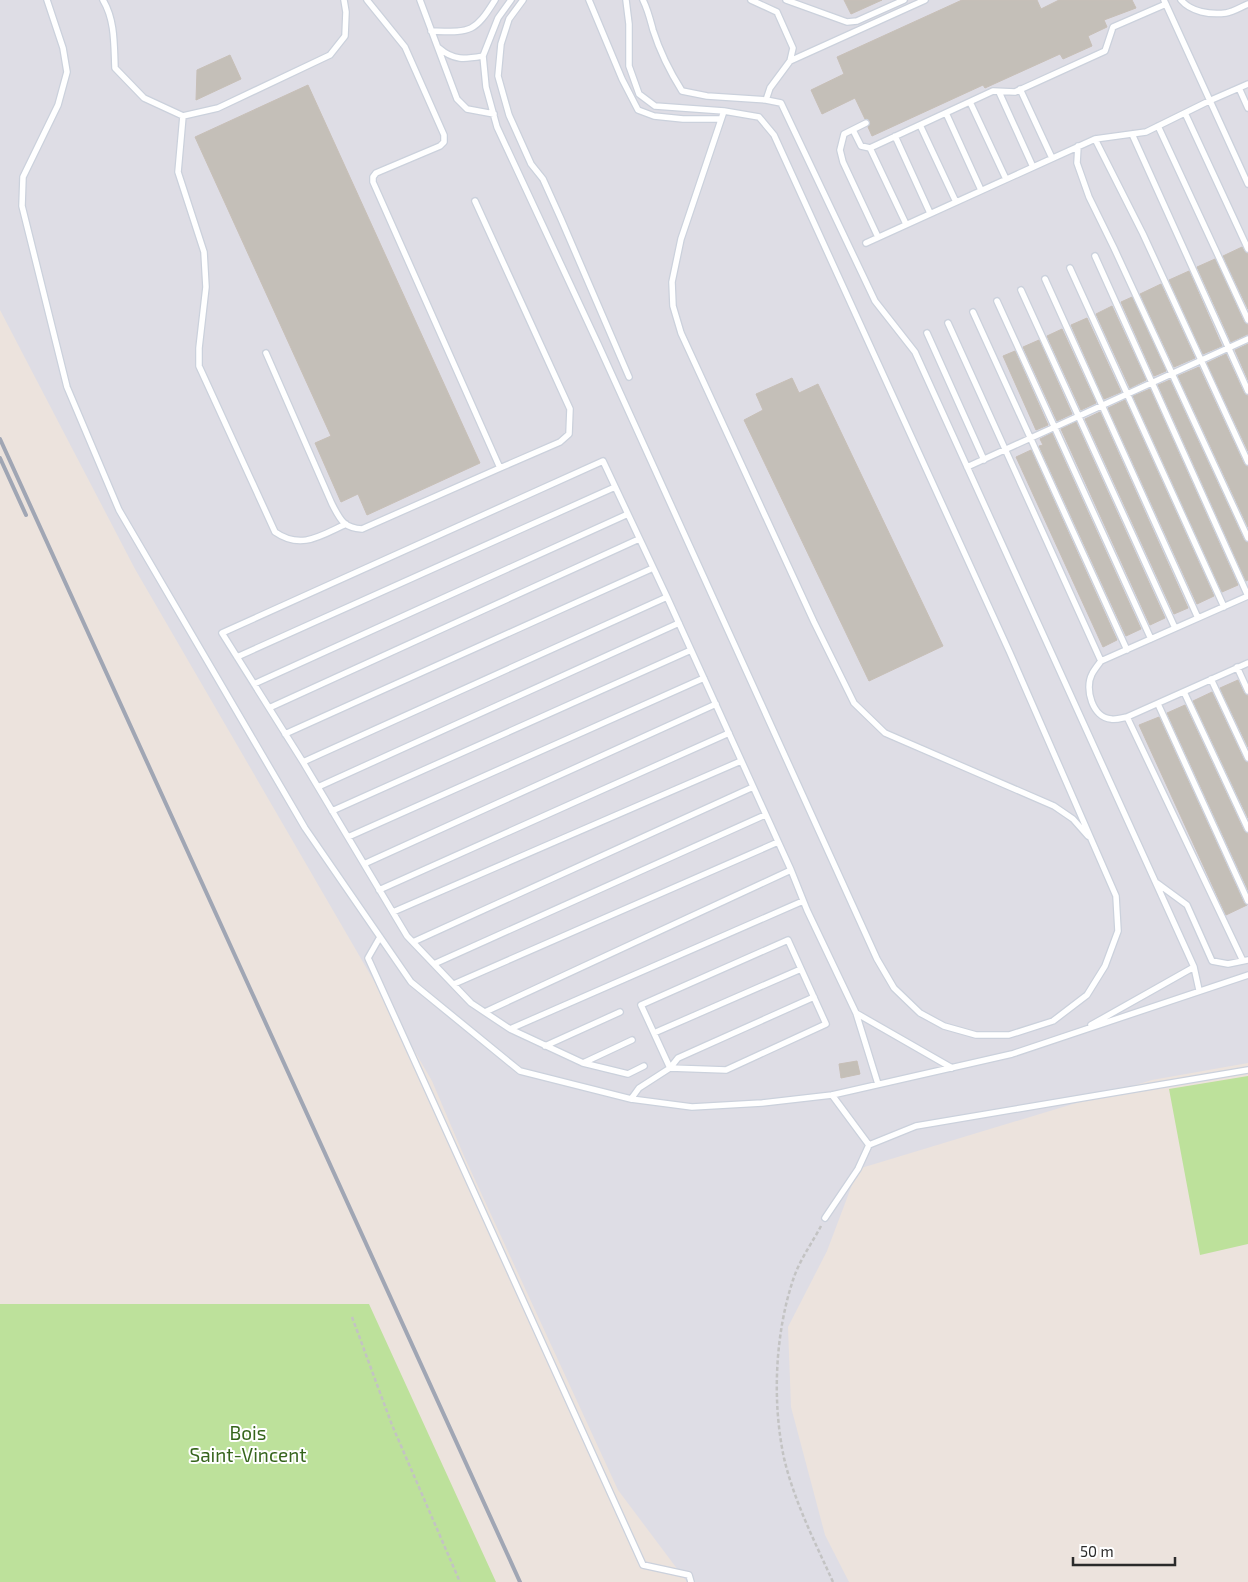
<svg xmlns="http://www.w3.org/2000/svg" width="1248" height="1582" font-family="'Exo 2',sans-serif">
<rect width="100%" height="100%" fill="#ece3dd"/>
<path fill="#dedde5" d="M0 0H1248V1063L1152 1080 858 1169 827 1251 788 1327 791 1407 825 1535 849 1582H687L618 1490 464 1156 432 1081 135 569 0 310Z"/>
<path fill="#bde19b" d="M1248 1076V1244L1200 1255 1169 1089Z
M0 1304H369L496 1582H0Z"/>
<path fill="#c4bfb8" stroke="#c7bfb7" d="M844 0H882L851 14Z
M962 0H1037L1041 9 1059 0H1132L1136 8 1104 20 1107 27 1088 36 1092 46 1063 59 1060 54 985 88 983 85 872 136 868 127 870 121 868 119H865L855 98 822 114 811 90 844 74 837 57Z
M230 55 241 79 196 100 197 70Z
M308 85 480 463 367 515 358 494 341 502 315 443 331 436 195 137Z
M1242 247 1245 252 1248 254V309L1223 256Z
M1215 259 1244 322 1248 325V334L1231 342 1197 267Z
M1189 271 1222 346 1203 354 1169 280Z
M1161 284 1195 358 1174 367 1140 294Z
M1132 297 1166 371 1154 376 1121 302Z
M1112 306 1146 380 1130 388 1096 314Z
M1087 318 1121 392 1104 399 1071 325Z
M1062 329 1096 403 1081 410 1047 336Z
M1039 340 1072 414 1057 421 1023 347Z
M1248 344V380L1235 350Z
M1015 351 1048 425 1036 430 1003 356Z
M1226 354 1244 393 1248 396V451L1207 363Z
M1199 367 1244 464 1248 467V527L1178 376Z
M792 378 799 393 818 384 943 646 869 681 744 420 763 410 756 394Z
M1170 380 1244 540 1248 543V580L1246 581 1158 385Z
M1150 389 1238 585 1222 592 1133 396Z
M1125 400 1214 596 1197 604 1108 408Z
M1100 412 1188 608 1174 614 1085 419Z
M1076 422 1165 618 1150 625 1061 429Z
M1052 433 1141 629 1126 636 1039 446 1043 445 1040 439Z
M1031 450 1117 640 1103 647 1016 457Z
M1238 680 1244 693 1248 696V747L1220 688Z
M1212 692 1244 760 1248 763V818L1193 701Z
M1185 705 1244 831 1248 834V890L1167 713Z
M1159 717 1244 903 1247 905 1226 915 1139 725Z
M857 1061 860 1074 841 1078 839 1064Z"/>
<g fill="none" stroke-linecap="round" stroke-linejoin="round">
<g stroke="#cbd1dc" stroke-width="8">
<path id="service" d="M47 0 63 48 67 72 58 105 23 177 22 206 67 387 119 510 305 828 411 982 520 1071 631 1099 692 1107 762 1103 832 1095 1012 1054 1248 975
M103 0C115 20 114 44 115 68L144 98 183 116 218 108 330 55 345 36 346 12 344 0
M420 0 457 99 467 109 494 114
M511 0 498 18 483 56 486 87 497 127 598 344 877 959 894 988 920 1013 944 1026 976 1035H1009L1053 1021 1087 995 1105 966 1118 931 1116 896 1010 653 774 135 759 117 724 111 655 106 639 94 629 66V24L626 0
M523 0 509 19 501 44 498 76 509 115 531 164 543 179 561 219 629 377
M589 0 622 79 638 110 654 116 683 119H721
M643 0C648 10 650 19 653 30 660 52 670 72 682 91L707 96 766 100 770 88 790 61 793 48 777 12 751 0
M786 0 847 22 857 21 904 0
M1164 0 1248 184
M1181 0C1191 12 1210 15 1226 13 1233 12 1241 7 1248 4
M431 31C470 32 474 34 495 0
M439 48C454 61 465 59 483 56
M790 61 925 0
M1239 88 1248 108
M1020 89 1052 158
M999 92 1033 167
M766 100 781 103 875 301 915 352 1194 967 1199 990
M970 102 1006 179
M724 111 681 239 672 282 673 306 681 333 814 622 854 703 885 733 1054 806 1073 819 1088 836
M946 113 981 190
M1185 113 1248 249
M183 116 178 172 204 252 206 287 199 348V366L275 532C301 550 320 536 346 524
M866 123 844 134 840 150 843 162 878 237
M920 125 956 202
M1158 126 1248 320
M853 130 861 146 870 148 993 91 1015 92 1105 51 1113 27 1166 4
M1132 134 1248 391
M895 136 930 213
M1095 139 1143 234 1248 462
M1078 146 1077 163 1089 197 1114 248 1248 538
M870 148 906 224
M475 201 570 409 569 434 560 442 500 468
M866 243 1095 139 1146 132 1209 101 1248 84
M1095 256 1248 596
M1070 268 1224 607
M1045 279 1198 618
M1021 290 1175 628
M997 301 1151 639
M973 312 1127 650
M948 323 1101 661
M927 333 984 460
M266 353 332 504C340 519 343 528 362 529L500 468 373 182V177L376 173 440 146 444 142V135L405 47 367 0
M967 467 1248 339
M1248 596 1101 661C1098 665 1094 670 1092 674 1084 689 1093 718 1111 719 1116 720 1122 718 1127 717L1248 663
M237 657 615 487
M1237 667 1248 691
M1211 679 1248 758
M254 684 628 514
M1184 692 1248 829
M1158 704 1248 901
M269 708 639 539
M1127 717 1243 961
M285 734 653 568
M303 762 667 597
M318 787 679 623
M332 811 691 650
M348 837 704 678
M364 864 716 704
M1157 883 1187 905 1212 961 1228 964 1248 960
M379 890 729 733
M803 901 510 1029 471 1003 407 936 303 762 222 633 603 461 667 597 791 870 807 910 856 1013 878 1084
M393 912 741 761
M380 937 368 958 643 1565 689 1575 691 1582
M788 940 826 1024 726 1070 670 1068 641 1005Z
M413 942 753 787
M434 964 765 815
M454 984 778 842
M485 1012 791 870
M856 1013 952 1068
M1091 1025 1194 967
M510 1029 583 1063 628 1074 644 1066
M654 1033 801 969
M545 1046 620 1012
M583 1063 632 1040
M832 1095 869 1145 916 1126 1248 1070
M631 1099 639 1088 670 1068 678 1058 814 997
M825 1218 858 1169 869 1145"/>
</g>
<path stroke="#c3c3c3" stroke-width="2.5" stroke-dasharray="4 2.5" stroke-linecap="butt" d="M821 1226C812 1243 799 1261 793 1280 775 1334 772 1402 784 1458 794 1501 815 1542 833 1582
M352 1317 392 1425 460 1582"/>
<use href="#service" stroke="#fff" stroke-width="5.5"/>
<path stroke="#a0a6b4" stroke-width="4" d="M0 439 520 1582
M0 458 26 515"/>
</g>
<g text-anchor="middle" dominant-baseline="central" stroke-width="4" stroke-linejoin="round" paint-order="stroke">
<g font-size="19" fill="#36651c" stroke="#fff">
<text x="248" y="1432">Bois<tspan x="248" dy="22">Saint-Vincent</tspan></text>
</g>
</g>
<path d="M1073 1557v8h102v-8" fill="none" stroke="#2a2a2a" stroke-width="2.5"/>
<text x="1080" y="1557" font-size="15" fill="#2a2a2a" stroke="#ffffff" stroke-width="4" paint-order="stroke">50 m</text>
</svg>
